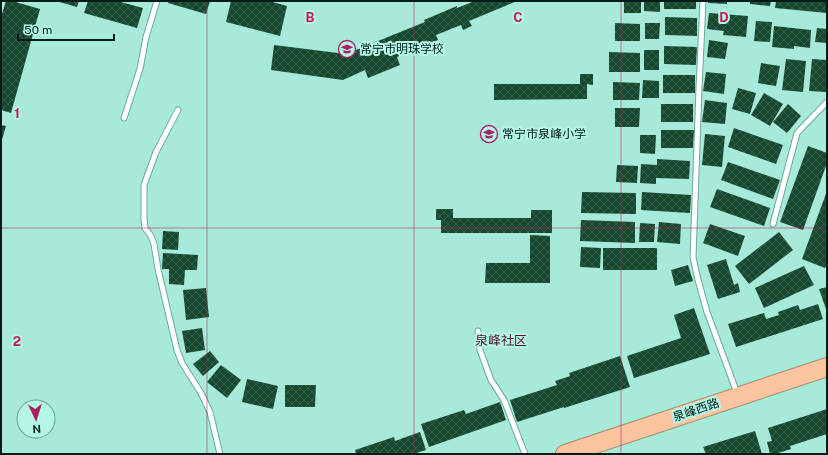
<svg xmlns="http://www.w3.org/2000/svg" width="828" height="455" font-family="'Public Sans','Noto Sans SC',sans-serif">
<defs>
<pattern id="building-cross-hatch" width="8" height="8" patternUnits="userSpaceOnUse"><rect width="8" height="8" fill="#15482f"/><path d="M0 0l8 8M0 8l8-8" fill="none" stroke="#355f4b"/></pattern>
</defs>
<rect width="100%" height="100%" fill="#a8eada"/>
<path fill="url(#building-cross-hatch)" d="M6 1H12L40 9 11 113 1 110V17Z
M56 1H79L77 7Z
M88 1H117L143 8 137 28 84 13Z
M169 1H210L206 14 168 3Z
M231 1H269L287 6 280 36 226 22Z
M475 1H517L469 21 472 26 463 30 461 25 436 35 438 40 397 57 400 65 368 78 365 70 343 80 271 70 274 45 346 54 425 22 424 20 457 6V8Z
M624 1H641V13H624Z
M644 1H660V12L644 11Z
M664 1H696V9H664Z
M708 1H727V4L708 3Z
M750 1H771L770 6 750 4Z
M776 1H827V13L775 8Z
M709 13 748 16 746 37 723 35 724 31 707 29Z
M665 17 697 18V36L665 35Z
M756 21 772 22 770 42 754 41Z
M615 23 640 24V41H615Z
M645 23H660L659 39H645Z
M774 26 811 30 810 48 794 46V49L772 47Z
M817 28 827 29V43L815 42Z
M709 40 728 43 725 59 707 57Z
M664 46 697 47 696 65 664 64Z
M644 50H659V70H644Z
M609 52 640 53V72H609Z
M786 59 806 61 803 92 782 90Z
M812 59 827 60 826 92 809 91Z
M761 63 780 66 776 86 758 83Z
M706 72 726 74 724 94 703 91Z
M580 74H593V85L587 84V99L494 100V84H580Z
M663 75H695V93H663Z
M643 80 659 81V98H642Z
M613 82 640 83 639 100H613Z
M738 88 756 93 750 114 732 109Z
M764 93 783 104 770 126 751 115Z
M705 100 727 103 725 124 702 122Z
M661 104H693V122H661Z
M788 104 801 116 787 133 773 122Z
M615 108H640L639 127H615Z
M1 125 6 126 1 143Z
M734 128 783 145 776 164 728 147Z
M661 130H694L693 148H661Z
M705 134 725 136 722 167 702 165Z
M640 135H656L655 154 640 153Z
M808 146 827 153V163L803 230 780 222Z
M657 159 690 161 689 179 656 178V184L640 183 641 164 657 165Z
M728 162 780 180 773 199 721 180Z
M617 165 638 166 637 183 616 182Z
M717 189 770 208 764 226 710 207Z
M827 191V264L825 268 802 259Z
M582 192 636 193V214L581 213Z
M642 192 691 195 690 213 641 210Z
M436 209H453V218H531V210H552V233H441V220H436Z
M581 220 635 222V243L580 241Z
M659 222 681 224 680 244 657 242Z
M640 223 655 224 654 242H639Z
M710 224 745 236 738 256 703 243Z
M163 231 179 232 178 250 162 249Z
M779 232 793 250 749 284 735 266Z
M530 235 550 236V283H485L486 263H530Z
M581 247 601 248 600 268 580 267Z
M603 248H657V270H603Z
M163 253 198 255 197 270H185L184 285 169 284V269H162Z
M726 259 734 285 738 283 740 292 718 299 707 265Z
M688 265 693 281 675 286 671 270Z
M804 266 814 285 764 308 755 288Z
M827 287V312L819 289Z
M206 288 209 317 186 320 183 290Z
M818 304 823 319 736 347 728 324 764 313 766 319 779 315 778 312 798 305 800 310Z
M694 308 710 354 634 378 627 356 681 338 674 315Z
M202 328 205 350 186 353 182 331Z
M210 351 219 362 203 376 193 364Z
M620 356 630 387 564 408V407L517 422 510 400 557 385 555 381 570 376 569 373Z
M221 365 241 380 227 398 207 382Z
M247 379 278 386 273 409 242 402Z
M285 385H316L315 407H285Z
M500 402 506 420 429 447 421 424 464 410 466 414Z
M827 409V434L790 446 791 449 775 454H770L767 442 772 441 768 428Z
M755 431 762 454H736L735 453 733 454H706L703 447Z
M420 432 426 450 413 454H356L355 450 394 437 395 441Z"/>
<g fill="none" stroke-linecap="round" stroke-linejoin="round">
<g stroke="#6aaa9b" stroke-width="7">
<path id="lane" d="M703 1 699 88 693 257 698 280 707 312 737 393
M178 110 156 152 144 185V220L145 228 151 236 154 244 158 269 177 350 182 363 201 393 210 412 220 454
M124 118 140 69 146 37 157 1
M773 224 797 133 827 102
M478 331 480 350 491 380 504 400 525 454"/>
</g>
<g stroke="#a38a6e" stroke-width="20">
<path id="highway" d="M565 454 827 367"/>
</g>
<use href="#lane" stroke="#fff" stroke-width="5"/>
<use href="#highway" stroke="#fac59e" stroke-width="18"/>
</g>
<path fill="none" stroke="#c2185b" stroke-width="1" stroke-opacity="0.55" d="M207 1V454M414 1V454M621 1V454M1 228H827"/>
<defs>
<g id="school-ring" transform="scale(0.9)"><circle r="9.5" fill="#b5f7e7" stroke="#aa1f60" stroke-width="1.5"/><path d="M0-5L7-2L0 1L-7-2ZM-4 1L0 2.5L4 1V4Q0 6-4 4Z" fill="#aa1f60"/></g>
</defs>
<g fill-rule="evenodd">
<use href="#school-ring" x="347" y="49"/>
<use href="#school-ring" x="489" y="134"/>
</g>
<g text-anchor="middle" dominant-baseline="central" stroke-width="4" stroke-linejoin="round" paint-order="stroke">
<g font-size="12" fill="#021b16" stroke="#b5f7e7" text-anchor="start">
<text x="360" y="49">常宁市明珠学校</text>
<text x="502" y="134">常宁市泉峰小学</text>
</g>
<g font-size="12" fill="#021b16" stroke="#b5f7e7">
<text transform="translate(696 410) rotate(-19)">泉峰西路</text>
</g>
<g font-size="13" fill="#54122f" stroke="#b5f7e7">
<text x="501" y="340">泉峰社区</text>
</g>
</g>
<g font-size="13" text-anchor="middle" font-weight="bold" fill="#c2185b" stroke="#b5f7e7" stroke-width="4" stroke-linejoin="round" paint-order="stroke">
<text x="310" y="22">B</text>
<text x="518" y="22">C</text>
<text x="724" y="22">D</text>
<text x="17" y="118">1</text>
<text x="17" y="346">2</text>
</g>
<rect width="828" height="455" fill="none" stroke="#021b16" stroke-width="4"/>
<g transform="translate(36 419) rotate(176)"><circle r="19" fill="#b5f7e7" stroke="#6d9f93"/>
<path d="M0-3L7 15L0 10L-7 15Z" fill="#aa1f60"/>
<text y="-6" font-size="11" font-weight="bold" text-anchor="middle" fill="#021b16">N</text>
</g>
<path d="M18 34v6h96v-6" fill="none" stroke="#021b16" stroke-width="2"/>
<text x="24" y="34" font-size="12" fill="#021b16" stroke="#b5f7e7" stroke-width="3" paint-order="stroke">50 m</text>
</svg>
